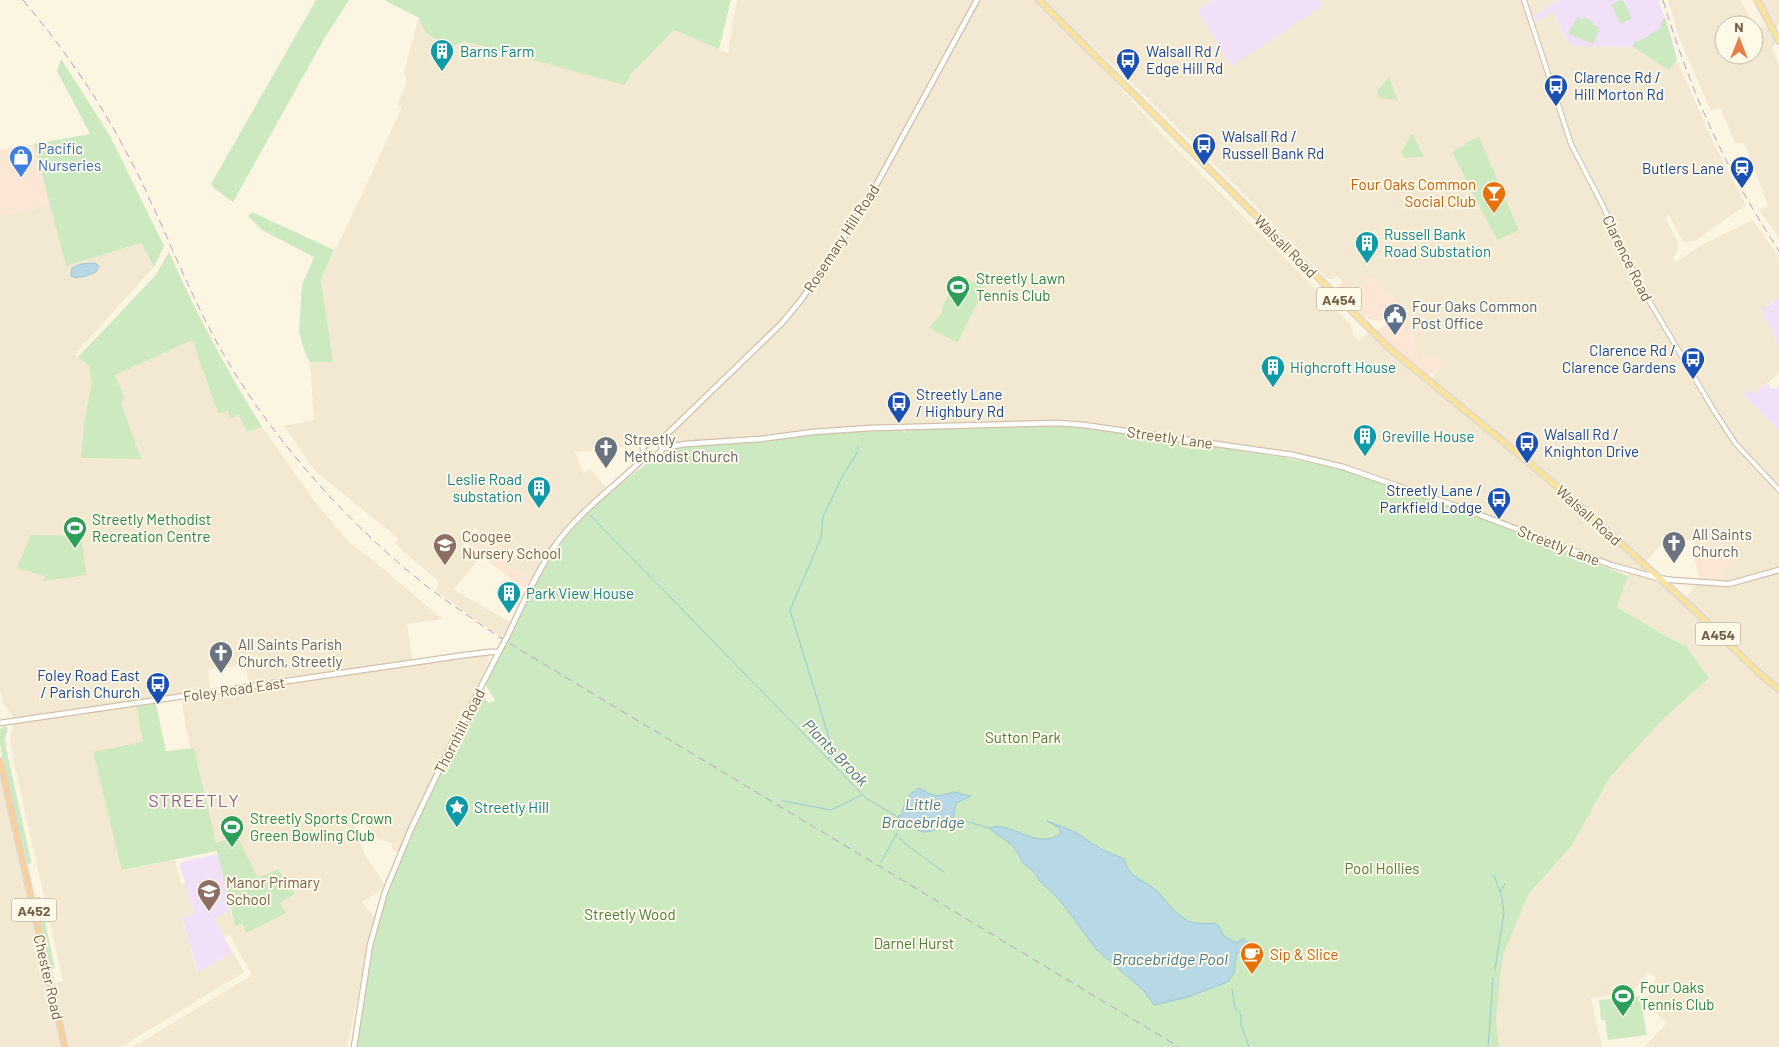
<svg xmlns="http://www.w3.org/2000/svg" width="1779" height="1047" font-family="Barlow,sans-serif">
<rect width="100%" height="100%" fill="#fcf5e2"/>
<path fill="#f3e8d1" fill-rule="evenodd" d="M737 0H1213L1197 10 1323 6 1320 0H1558L1534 16 1536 21 1553 12 1565 37 1573 46 1633 47 1669 70 1677 60 1714 144 1746 205 1696 240 1689 242H1683L1669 215 1665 217 1679 245 1675 256 1673 258 1676 262 1707 242 1753 220 1779 257V298L1767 305 1774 337 1779 346V374L1752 394 1743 395 1779 430V1047H1644L1667 1023 1642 999 1648 996 1656 977 1648 972 1635 989 1634 995 1625 994 1591 998 1598 1030 1603 1047H1499L1496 1019 1500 978 1504 953 1528 895 1572 845 1610 777 1660 722 1709 678 1686 646 1669 638 1617 607 1630 569 1378 475 1344 464 1296 453 1069 420 856 427 673 443 656 439 643 443 640 446 575 452 583 473 590 469 606 488 559 536 532 581 504 562 510 554 475 528 461 548 477 561 453 590 511 622 502 638 436 591 439 582 395 544 398 538 316 472 284 426 314 420 310 362 333 361 321 280 366 186 402 107 397 105 407 82 404 71 419 18 629 76 674 30 728 53ZM1087 42 1122 73 1209 159 1324 276 1329 279H1333L1337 276 1353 293 1370 277 1392 297 1401 318 1415 339V351L1421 359 1444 367 1433 374 1434 377 1425 382 1368 333 1359 341 1353 335 1351 325 1162 134 1084 48ZM1479 138 1519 229 1497 240 1453 152 1465 145V143L1472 139 1473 140ZM985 288 958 342 930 329 942 313V309L950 290ZM1674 536 1691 541 1698 547 1707 541 1714 548 1724 544 1725 585H1696L1681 602 1654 579 1642 566 1667 538 1669 540Z
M1668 0H1740L1757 28 1764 25 1766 28 1768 27 1776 42 1772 50 1779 64V238L1759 210 1768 206 1744 142 1736 144 1720 108 1711 111 1679 37ZM1724 25H1754V55H1724Z
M1760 0H1779V26L1775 27Z
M50 205 66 265 141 243 154 267 75 354 89 366 92 383 84 422 81 458 140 459 121 403 125 397 115 375 192 340 218 412 228 411 239 415 247 432 262 427 315 502 349 542 374 561 442 619 407 624 413 661 249 684 245 665 208 669 210 688 136 700 143 742 122 870 175 860 181 884 185 883 194 914 182 919 197 971 233 952 244 972 121 1047H70L55 983 63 981 14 763 10 739 15 719 3 704 0 692V216Z
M486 654 489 657V664L399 854 392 849V843L376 839 369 833 363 821 354 824 364 854 383 881V886L380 891 362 902 374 917 347 1047H133L252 975 230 935 223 936 214 917 230 910 235 926 241 924 246 933 286 913 280 903 258 878 216 844 194 748 190 747 181 700Z
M0 779 61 1047H0Z"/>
<path fill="#fce6d6" d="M34 144 50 205 0 216V150Z
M1370 277 1392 297 1399 312 1379 321 1365 318 1338 290 1342 281 1354 293Z
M1401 318 1415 339 1418 346 1415 351 1421 359 1430 353 1444 365V367L1428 376 1388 345 1375 332 1380 328Z
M478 530 511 554 504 562 532 581 526 589 518 584 469 547V543Z
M1707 541 1714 548 1724 544 1734 563 1725 568V580L1700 579 1692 552Z"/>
<path fill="#f2dff8" d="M1213 0H1320L1323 6 1231 66 1197 10Z
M1558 0H1658L1671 35 1677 60 1669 70 1633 47 1573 46 1565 37 1553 12 1536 22 1534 16Z
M1779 298V346L1761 310Z
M1767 383 1771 388 1777 389 1779 387V430L1743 395 1749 391 1752 394Z
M218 854 230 910 214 918 232 952 198 972 182 918 194 914 180 866 181 863 184 861Z"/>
<path fill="#cce9c1" d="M316 0H349L324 39 233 202 215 189 211 184Z
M384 0H731L719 49 674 30 629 76 630 77 624 85 464 41 451 47 426 33 419 18Z
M1621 0H1623L1632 18 1621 24 1611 5Z
M1577 17 1583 20 1584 17 1593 22 1592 24 1600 28 1593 44 1568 34Z
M1665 17 1677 60 1669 70 1633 47 1635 41 1637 42 1661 28V22Z
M61 59 109 134 164 246 154 267 141 243 66 266 34 144 90 134 57 71Z
M1389 77 1398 101 1379 97 1377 91Z
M1412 134 1424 157 1405 158 1401 153Z
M1479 137 1519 230 1497 240 1452 152 1465 145 1464 143Z
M252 212 334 250 321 280 333 362H310L305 353 299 332 302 285 314 257 262 230 248 216Z
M169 252C196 313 227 371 262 427L247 432 239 415 230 419 228 411 218 413 192 340 115 375 125 397 121 403 141 459 81 458 84 422 92 383 89 366 78 357 155 276Z
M959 274 985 288 958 342H956L929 328 942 313V307Z
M1058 426 1099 430 1170 440 1280 457 1343 470 1459 510 1628 576 1617 607 1669 638 1686 646 1709 678 1660 722 1610 777 1572 845 1528 895 1504 953 1500 978 1496 1019 1499 1047H356L373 942 377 922 387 890 402 853 476 701 485 699 489 703 495 700 485 684C510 635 535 577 569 533 589 507 623 482 649 462 662 459 672 450 684 446L761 441 813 434 902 430 905 433 906 430 927 429Z
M31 535 81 536 86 575 43 581 45 576 17 568Z
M155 700 166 751 194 748 216 843 237 836 258 878 278 869 295 894 280 903 286 913 246 933 242 924 235 926 217 851 122 870 93 752 143 742 136 703Z
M5 726 8 728 5 738 6 748 31 861V863L28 864 3 763 0 743V729Z
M36 897H40L55 969H50L34 900Z
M1640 996 1647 1035 1608 1040 1605 1020H1601L1599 1000Z"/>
<path fill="#b7d8e5" stroke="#9dc6d6" d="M95 263 99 266 96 272C89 275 78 280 71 276L72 268 81 264Z
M919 788 930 794 940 796 953 792 971 796 956 803 953 820C935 829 926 840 907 823L901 824 898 818 899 815H902C904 803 907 794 919 788Z
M1047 821 1075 832 1101 849 1124 859C1129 879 1145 880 1157 891 1167 902 1175 914 1188 921 1196 924 1208 924 1215 923L1219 926 1224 936 1237 943 1243 938 1248 943 1244 956 1237 952C1234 963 1238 975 1225 983L1188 997 1154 1005 1144 991 1097 950 1059 899 1040 881 1033 871 1024 864 1013 846 989 828C1011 820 1038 852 1061 833L1059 828Z"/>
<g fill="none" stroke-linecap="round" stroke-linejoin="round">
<path stroke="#9dc6d6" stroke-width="1" d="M590 515 866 798 899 818
M828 759 834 754 790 610 821 538 823 517 843 475 858 451V447
M783 801 831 810 862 795
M954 818 989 828
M898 831 901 824
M896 834 904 843 944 872
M881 862 897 833
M1494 875 1502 898 1504 913 1495 969
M1500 892 1505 884
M1232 989 1235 1008 1241 1015V1025L1249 1047
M1488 1047 1493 978"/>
<g stroke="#cfc0ac" stroke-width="6">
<path id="tertiary" d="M1524 0 1571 144 1602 204 1641 287 1713 409 1735 443 1779 490"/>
</g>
<g stroke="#d2c0a9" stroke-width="7">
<path id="secondary" d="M652 441 661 444 662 450 657 455 646 456 643 452V447Z
M659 442 782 323 801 300 842 241 874 189 977 0
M663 448 685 444 760 439 813 432 871 428 1058 423 1084 425 1293 455 1343 467 1467 510 1611 565 1658 578 1672 580 1729 584 1779 570
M506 639C521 608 535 575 554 547 578 512 616 486 646 456
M0 723 465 655 490 652H499
M354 1047 370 945 385 892 411 829 455 737 502 646"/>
</g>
<g stroke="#ddd8d3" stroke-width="8">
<path id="primary" d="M1039 0 1389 348 1533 466 1581 507 1690 606 1760 674 1779 689
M1757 0 1779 41"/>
</g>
<g stroke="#ddd8d3" stroke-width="8">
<path id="trunk" d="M0 761 65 1047"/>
</g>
<use href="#tertiary" stroke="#fff" stroke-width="4"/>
<use href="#secondary" stroke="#fff" stroke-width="4.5"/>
<use href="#primary" stroke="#fae39b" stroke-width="5"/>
<use href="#trunk" stroke="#f8d09a" stroke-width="5"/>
<path stroke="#b9a1c5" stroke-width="1" stroke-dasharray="8 5" stroke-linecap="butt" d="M23 0C64 49 100 101 129 157 163 222 187 291 224 355 276 444 348 524 429 588 452 605 476 621 499 637L1179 1047
M1663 0C1690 91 1727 172 1779 251"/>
<g stroke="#d2c0a9" stroke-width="7" stroke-linecap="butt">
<path id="secondary-bridge" d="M502 646 506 639"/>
</g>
<use href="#secondary-bridge" stroke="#fff" stroke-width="4.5"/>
</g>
<defs>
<g id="building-pin" transform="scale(1.25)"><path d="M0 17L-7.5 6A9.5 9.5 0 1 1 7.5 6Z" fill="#0f9aa8" stroke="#fff9e8"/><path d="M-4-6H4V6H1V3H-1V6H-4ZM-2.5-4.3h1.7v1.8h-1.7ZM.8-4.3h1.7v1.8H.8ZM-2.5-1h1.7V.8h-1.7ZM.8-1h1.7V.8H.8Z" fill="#fff"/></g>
<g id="bus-pin" transform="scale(1.25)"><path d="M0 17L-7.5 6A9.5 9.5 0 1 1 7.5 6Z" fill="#1a4fb4" stroke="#fff9e8"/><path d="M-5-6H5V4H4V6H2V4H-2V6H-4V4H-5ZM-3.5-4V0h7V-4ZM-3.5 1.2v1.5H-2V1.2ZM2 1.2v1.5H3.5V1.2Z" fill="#fff"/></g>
<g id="shop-pin" transform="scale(1.25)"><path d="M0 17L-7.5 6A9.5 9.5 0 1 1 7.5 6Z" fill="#3f7fe0" stroke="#fff9e8"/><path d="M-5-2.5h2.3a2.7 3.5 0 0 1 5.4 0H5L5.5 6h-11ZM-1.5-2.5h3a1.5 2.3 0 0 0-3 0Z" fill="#fff"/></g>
<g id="station-pin" transform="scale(1.25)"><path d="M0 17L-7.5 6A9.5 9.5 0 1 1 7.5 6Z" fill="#1a4fb4" stroke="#fff9e8"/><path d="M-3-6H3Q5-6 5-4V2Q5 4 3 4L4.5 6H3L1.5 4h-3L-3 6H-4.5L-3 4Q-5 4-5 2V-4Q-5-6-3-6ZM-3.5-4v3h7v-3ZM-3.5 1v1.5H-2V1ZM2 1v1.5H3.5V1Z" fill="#fff"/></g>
<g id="bar-pin" transform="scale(1.25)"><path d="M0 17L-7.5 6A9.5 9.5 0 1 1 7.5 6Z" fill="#e8710a" stroke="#fff9e8"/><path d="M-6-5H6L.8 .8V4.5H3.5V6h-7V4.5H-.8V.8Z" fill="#fff"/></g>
<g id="stadium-pin" transform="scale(1.25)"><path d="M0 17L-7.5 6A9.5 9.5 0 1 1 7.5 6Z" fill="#2e9e5b" stroke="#fff9e8"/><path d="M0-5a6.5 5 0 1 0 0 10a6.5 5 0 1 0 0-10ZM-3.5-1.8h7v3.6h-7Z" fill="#fff"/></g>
<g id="civic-pin" transform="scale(1.25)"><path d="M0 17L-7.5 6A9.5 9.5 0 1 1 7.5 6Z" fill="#5c6f8a" stroke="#fff9e8"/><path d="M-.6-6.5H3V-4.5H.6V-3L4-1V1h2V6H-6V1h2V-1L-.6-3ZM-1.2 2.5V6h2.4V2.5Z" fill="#fff"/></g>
<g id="church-pin" transform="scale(1.25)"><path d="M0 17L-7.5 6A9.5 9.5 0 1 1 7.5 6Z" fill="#6b7280" stroke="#fff9e8"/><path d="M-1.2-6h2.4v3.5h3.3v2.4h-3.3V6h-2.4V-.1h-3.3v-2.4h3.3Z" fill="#fff"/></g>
<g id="school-pin" transform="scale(1.25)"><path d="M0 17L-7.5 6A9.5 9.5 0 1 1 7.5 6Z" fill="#8d6e63" stroke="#fff9e8"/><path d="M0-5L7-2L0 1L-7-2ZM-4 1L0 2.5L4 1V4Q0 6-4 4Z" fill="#fff"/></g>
<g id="sight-pin" transform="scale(1.25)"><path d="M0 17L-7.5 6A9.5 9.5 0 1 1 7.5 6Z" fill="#0f9aa8" stroke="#fff9e8"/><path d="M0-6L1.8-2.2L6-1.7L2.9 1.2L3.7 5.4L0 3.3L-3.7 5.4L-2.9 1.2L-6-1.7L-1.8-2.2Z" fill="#fff"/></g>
<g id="cafe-pin" transform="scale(1.25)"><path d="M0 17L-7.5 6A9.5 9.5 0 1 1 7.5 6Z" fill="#e8710a" stroke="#fff9e8"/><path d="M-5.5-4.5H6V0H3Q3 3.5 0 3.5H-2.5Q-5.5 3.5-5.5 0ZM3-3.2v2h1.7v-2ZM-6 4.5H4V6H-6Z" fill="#fff"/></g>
</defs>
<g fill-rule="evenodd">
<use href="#building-pin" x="442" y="51"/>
<use href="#bus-pin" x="1128" y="60"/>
<use href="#bus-pin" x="1556" y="86"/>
<use href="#bus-pin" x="1204" y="145"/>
<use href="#shop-pin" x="21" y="157"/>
<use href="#station-pin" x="1742" y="168"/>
<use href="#bar-pin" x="1494" y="193"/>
<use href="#building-pin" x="1367" y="243"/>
<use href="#stadium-pin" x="958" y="287"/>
<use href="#civic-pin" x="1395" y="315"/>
<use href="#bus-pin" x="1693" y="359"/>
<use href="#building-pin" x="1273" y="367"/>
<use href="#bus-pin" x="899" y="403"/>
<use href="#building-pin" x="1365" y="436"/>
<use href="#bus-pin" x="1527" y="443"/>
<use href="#church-pin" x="606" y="448"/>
<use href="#building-pin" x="539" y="488"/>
<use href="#bus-pin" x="1499" y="499"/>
<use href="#stadium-pin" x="75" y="528"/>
<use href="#church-pin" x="1674" y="543"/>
<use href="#school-pin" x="445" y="545"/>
<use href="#building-pin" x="509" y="593"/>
<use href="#church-pin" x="221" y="653"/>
<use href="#bus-pin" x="158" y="684"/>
<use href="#sight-pin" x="457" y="807"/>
<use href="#stadium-pin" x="232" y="827"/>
<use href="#school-pin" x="209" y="891"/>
<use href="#cafe-pin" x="1252" y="954"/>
<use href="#stadium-pin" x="1623" y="996"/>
</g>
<g text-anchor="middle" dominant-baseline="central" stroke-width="4" stroke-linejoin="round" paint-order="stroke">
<g fill="#fff9e8" stroke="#9d8c79" stroke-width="1">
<rect x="1316.5" y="287.5" width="45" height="23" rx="4"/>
<rect x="1695.5" y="622.5" width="45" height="23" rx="4"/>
<rect x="11.5" y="898.5" width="45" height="23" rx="4"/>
</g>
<g font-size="14" font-weight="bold" fill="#735d49">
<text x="1339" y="299">A454</text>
<text x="1718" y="634">A454</text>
<text x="34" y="910">A452</text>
</g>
<g font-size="15" fill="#0d838f" stroke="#fff9e8" text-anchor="start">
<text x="460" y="51">Barns Farm</text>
<text x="1384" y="234">Russell Bank<tspan x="1384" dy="17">Road Substation</tspan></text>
<text x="1290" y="367">Highcroft House</text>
<text x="1382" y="436">Greville House</text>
<text x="522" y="479" text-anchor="end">Leslie Road<tspan x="522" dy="17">substation</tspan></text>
<text x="526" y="593">Park View House</text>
<text x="474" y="807">Streetly Hill</text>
</g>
<g font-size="15" fill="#164399" stroke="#fff9e8" text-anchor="start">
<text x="1146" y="51">Walsall Rd /<tspan x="1146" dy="17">Edge Hill Rd</tspan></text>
<text x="1574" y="77">Clarence Rd /<tspan x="1574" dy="17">Hill Morton Rd</tspan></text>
<text x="1222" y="136">Walsall Rd /<tspan x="1222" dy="17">Russell Bank Rd</tspan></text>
<text x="1724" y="168" text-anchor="end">Butlers Lane</text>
<text x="1676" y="350" text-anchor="end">Clarence Rd /<tspan x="1676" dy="17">Clarence Gardens</tspan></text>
<text x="916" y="394">Streetly Lane<tspan x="916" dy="17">/ Highbury Rd</tspan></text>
<text x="1544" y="434">Walsall Rd /<tspan x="1544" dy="17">Knighton Drive</tspan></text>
<text x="1482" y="490" text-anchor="end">Streetly Lane /<tspan x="1482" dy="17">Parkfield Lodge</tspan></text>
<text x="140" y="675" text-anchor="end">Foley Road East<tspan x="140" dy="17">/ Parish Church</tspan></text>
</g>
<g font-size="15" fill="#366cbe" stroke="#fff9e8" text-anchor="start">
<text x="38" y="148">Pacific<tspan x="38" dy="17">Nurseries</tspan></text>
</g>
<g font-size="15" fill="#c56008" stroke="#fff9e8" text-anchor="end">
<text x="1476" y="184">Four Oaks Common<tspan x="1476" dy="17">Social Club</tspan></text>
<text x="1270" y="954" text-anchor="start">Sip &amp; Slice</text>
</g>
<g font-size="15" fill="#735d49" stroke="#fff9e8">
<text transform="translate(841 238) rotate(-57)">Rosemary Hill Road</text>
<text transform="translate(1286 246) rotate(45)">Walsall Road</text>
<text transform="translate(1628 258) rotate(64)">Clarence Road</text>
<text transform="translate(1170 437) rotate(8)">Streetly Lane</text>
<text transform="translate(1589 515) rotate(42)">Walsall Road</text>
<text transform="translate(1559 545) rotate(21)">Streetly Lane</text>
<text transform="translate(234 689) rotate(-8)">Foley Road East</text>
<text transform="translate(459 731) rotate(-63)">Thornhill Road</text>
<text transform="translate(49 977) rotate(77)">Chester Road</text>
</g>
<g font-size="15" fill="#27864d" stroke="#fff9e8" text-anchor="start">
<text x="976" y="278">Streetly Lawn<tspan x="976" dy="17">Tennis Club</tspan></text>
<text x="92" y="519">Streetly Methodist<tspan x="92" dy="17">Recreation Centre</tspan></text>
<text x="250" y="818">Streetly Sports Crown<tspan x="250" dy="17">Green Bowling Club</tspan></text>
<text x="1640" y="987">Four Oaks<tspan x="1640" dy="17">Tennis Club</tspan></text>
</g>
<g font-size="15" fill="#4e5e75" stroke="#fff9e8" text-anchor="start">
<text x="1412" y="306">Four Oaks Common<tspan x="1412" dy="17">Post Office</tspan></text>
</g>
<g font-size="15" fill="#5b616d" stroke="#fff9e8" text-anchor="start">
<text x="624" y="439">Streetly<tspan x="624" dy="17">Methodist Church</tspan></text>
<text x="1692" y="534">All Saints<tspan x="1692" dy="17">Church</tspan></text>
<text x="238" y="644">All Saints Parish<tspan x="238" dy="17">Church, Streetly</tspan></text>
</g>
<g font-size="15" fill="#785e54" stroke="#fff9e8" text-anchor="start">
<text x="462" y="536">Coogee<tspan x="462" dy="17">Nursery School</tspan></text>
<text x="226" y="882">Manor Primary<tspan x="226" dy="17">School</tspan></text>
</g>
<g font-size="15" fill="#4e7e44" stroke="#fff9e8">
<text x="1023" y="737">Sutton Park</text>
<text x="1382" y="868">Pool Hollies</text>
<text x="630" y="914">Streetly Wood</text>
<text x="914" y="943">Darnel Hurst</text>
</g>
<g font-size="16" font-style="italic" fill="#46788d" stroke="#fff9e8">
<text transform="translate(836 752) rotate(46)">Plants Brook</text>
<text x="923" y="803">Little<tspan x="923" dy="18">Bracebridge</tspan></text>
<text x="1170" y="958">Bracebridge Pool</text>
</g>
<g font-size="18" letter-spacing="1" fill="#8c6496" stroke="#fff9e8">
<text x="194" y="800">STREETLY</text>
</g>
</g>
<g transform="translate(1739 40)"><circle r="24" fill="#fff9e8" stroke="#c7bba8"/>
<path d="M0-4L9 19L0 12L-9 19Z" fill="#e57f48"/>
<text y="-8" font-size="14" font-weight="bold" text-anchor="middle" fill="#735d49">N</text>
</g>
</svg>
